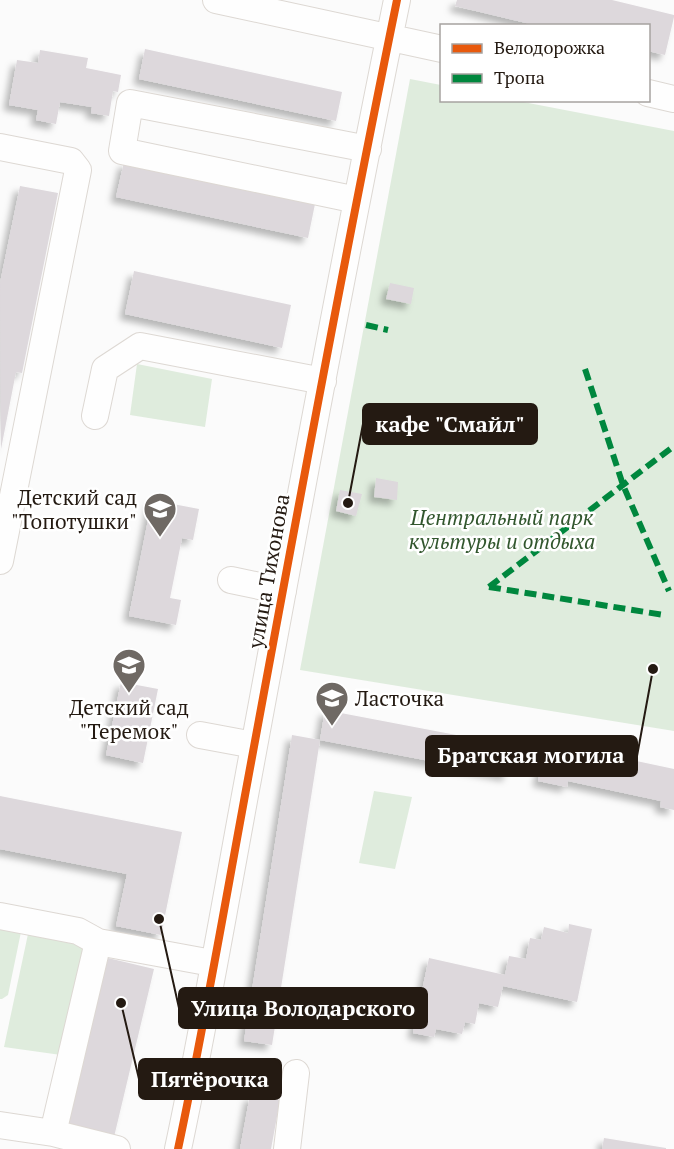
<svg xmlns="http://www.w3.org/2000/svg" width="674" height="1149" font-family="'PT Serif',serif">
<defs>
<filter id="shadow"><feDropShadow dx="-5.5" dy="5.5" stdDeviation="3" flood-color="#0004"/></filter>
</defs>
<rect width="100%" height="100%" fill="#fbfbfb"/>
<path fill="#dfecdd" d="M410 79 441 85 442 100 518 101 674 131V731L300 670Z
M137 364 212 379 205 427 130 415Z
M374 791 412 797 395 869 359 863Z
M0 923 21 932 8 995 2 999H0Z
M28 934 84 946 61 1055 4 1047Z"/>
<path fill="#ddd8dc" filter="url(#shadow)" d="M457 0H612L674 15V17L665 55 648 51V26H539L455 6Z
M145 49 342 92 336 121 139 79Z
M40 50 88 58 86 68 121 75 118 92 113 91 109 116 91 113 92 107 60 102 56 124 36 120 38 110 9 105 17 60 38 63Z
M124 162 315 204 308 238 116 197Z
M20 186 58 193 22 373 16 372 1 449 0 283Z
M134 271 291 305 282 348 125 314Z
M390 283 414 288 411 304 386 299Z
M376 478 398 482 397 500 374 497Z
M340 490 362 494 356 516 336 511Z
M152 500 199 509 193 540 182 538 170 598 181 600 176 625 129 616Z
M121 682 158 689 143 763 106 755Z
M325 710 514 746 508 776 320 740Z
M292 735 320 740 272 1045 244 1041Z
M547 742 674 769V810L660 807 661 801 568 781 567 787 538 781Z
M0 796 182 832 161 935 116 926 127 874 0 849Z
M569 924 592 929 577 1002 503 986 498 1007 479 1003 475 1024 465 1022 462 1034 436 1029 434 1037 413 1033 429 958 505 975 509 956 526 959 530 938 541 940 544 927 568 933Z
M108 958 154 969 114 1137 68 1126Z
M250 1095 280 1100 271 1149H240Z
M604 1138 666 1148V1149H602Z"/>
<g fill="none" stroke-linecap="round" stroke-linejoin="round">
<g stroke="#ddd8d3" stroke-width="28">
<path id="minor" d="M216 0 442 49
M648 93 674 99
M0 147 71 161 78 170 0 561
M357 200 122 151 130 103 368 149
M95 416 105 369 140 346 323 381
M231 580 283 591
M200 735 254 745
M0 916 78 931 98 942
M0 1125 53 1133
M117 1149 53 1133 98 942 212 963
M178 1149C204 1027 225 903 248 779 296 519 344 259 397 0
M287 1149 296 1073"/>
</g>
<use href="#minor" stroke="#fefefe" stroke-width="26"/>
<path stroke="#00873e" stroke-width="6" stroke-dasharray="12 6" stroke-linecap="butt" d="M366 325 388 330
M585 369 623 485 669 591
M489 587 674 446
M489 587 664 615"/>
<g stroke="#fff" stroke-width="11">
<path id="cycleway" d="M178 1149C204 1027 225 903 248 779 296 519 344 259 397 0"/>
</g>
<use href="#cycleway" stroke="#e8590c" stroke-width="8"/>
</g>
<defs>
<g id="school-pin" transform="scale(1.725)"><path d="M0 17L-7.5 6A9.5 9.5 0 1 1 7.5 6Z" fill="#6f6964" stroke="#fff"/><path d="M0-5L7-2L0 1L-7-2ZM-4 1L0 2.5L4 1V4Q0 6-4 4Z" fill="#fff"/></g>
</defs>
<g fill-rule="evenodd">
<use href="#school-pin" x="160" y="509"/>
<use href="#school-pin" x="129" y="665"/>
<use href="#school-pin" x="332" y="698"/>
</g>
<g text-anchor="middle" dominant-baseline="central" stroke-width="5" stroke-linejoin="round" paint-order="stroke">
<g font-size="21" fill="#241a12" stroke="#fff" text-anchor="end">
<text x="137" y="497">Детский сад<tspan x="137" dy="24">"Топотушки"</tspan></text>
<text x="355" y="698" text-anchor="start">Ласточка</text>
<text x="129" y="707" text-anchor="middle">Детский сад<tspan x="129" dy="24">"Теремок"</tspan></text>
</g>
<g font-size="21" font-style="italic" fill="#31562d" stroke="#fff">
<text x="502" y="517">Центральный парк<tspan x="502" dy="24">культуры и отдыха</tspan></text>
</g>
<g font-size="21" fill="#241a12" stroke="#fff">
<text transform="translate(268 571) rotate(-80)">улица Тихонова</text>
</g>
</g>
<path fill="none" stroke="#241a12" stroke-width="2" d="M348 503L363 424M653 669L637 756M159 919L179 1008M121 1003L139 1079"/>
<g fill="#241a12" stroke="#fff" stroke-width="2">
<circle cx="348" cy="503" r="6"/>
<circle cx="653" cy="669" r="6"/>
<circle cx="159" cy="919" r="6"/>
<circle cx="121" cy="1003" r="6"/>
</g>
<g fill="#241a12" stroke="#241a12" stroke-width="2">
<rect x="363" y="404" width="174" height="40" rx="6"/>
<rect x="426" y="736" width="211" height="40" rx="6"/>
<rect x="179" y="988" width="248" height="40" rx="6"/>
<rect x="139" y="1059" width="142" height="40" rx="6"/>
</g>
<g font-size="22" text-anchor="middle" font-weight="bold" fill="#fff">
<text x="450" y="432">кафе "Смайл"</text>
<text x="531" y="763">Братская могила</text>
<text x="303" y="1016">Улица Володарского</text>
<text x="210" y="1087">Пятёрочка</text>
</g>
<rect x="440" y="24" width="210" height="78" fill="#ffffff" stroke="#a7a3a0" stroke-width="1.5"/>
<rect x="452" y="44" width="30" height="9" fill="#e8590c" stroke="#a7a3a0" stroke-width="1.5"/>
<text x="494" y="54" font-size="18" fill="#241a12">Велодорожка</text>
<rect x="452" y="74" width="30" height="9" fill="#00873e" stroke="#a7a3a0" stroke-width="1.5"/>
<text x="494" y="84" font-size="18" fill="#241a12">Тропа</text>
</svg>
